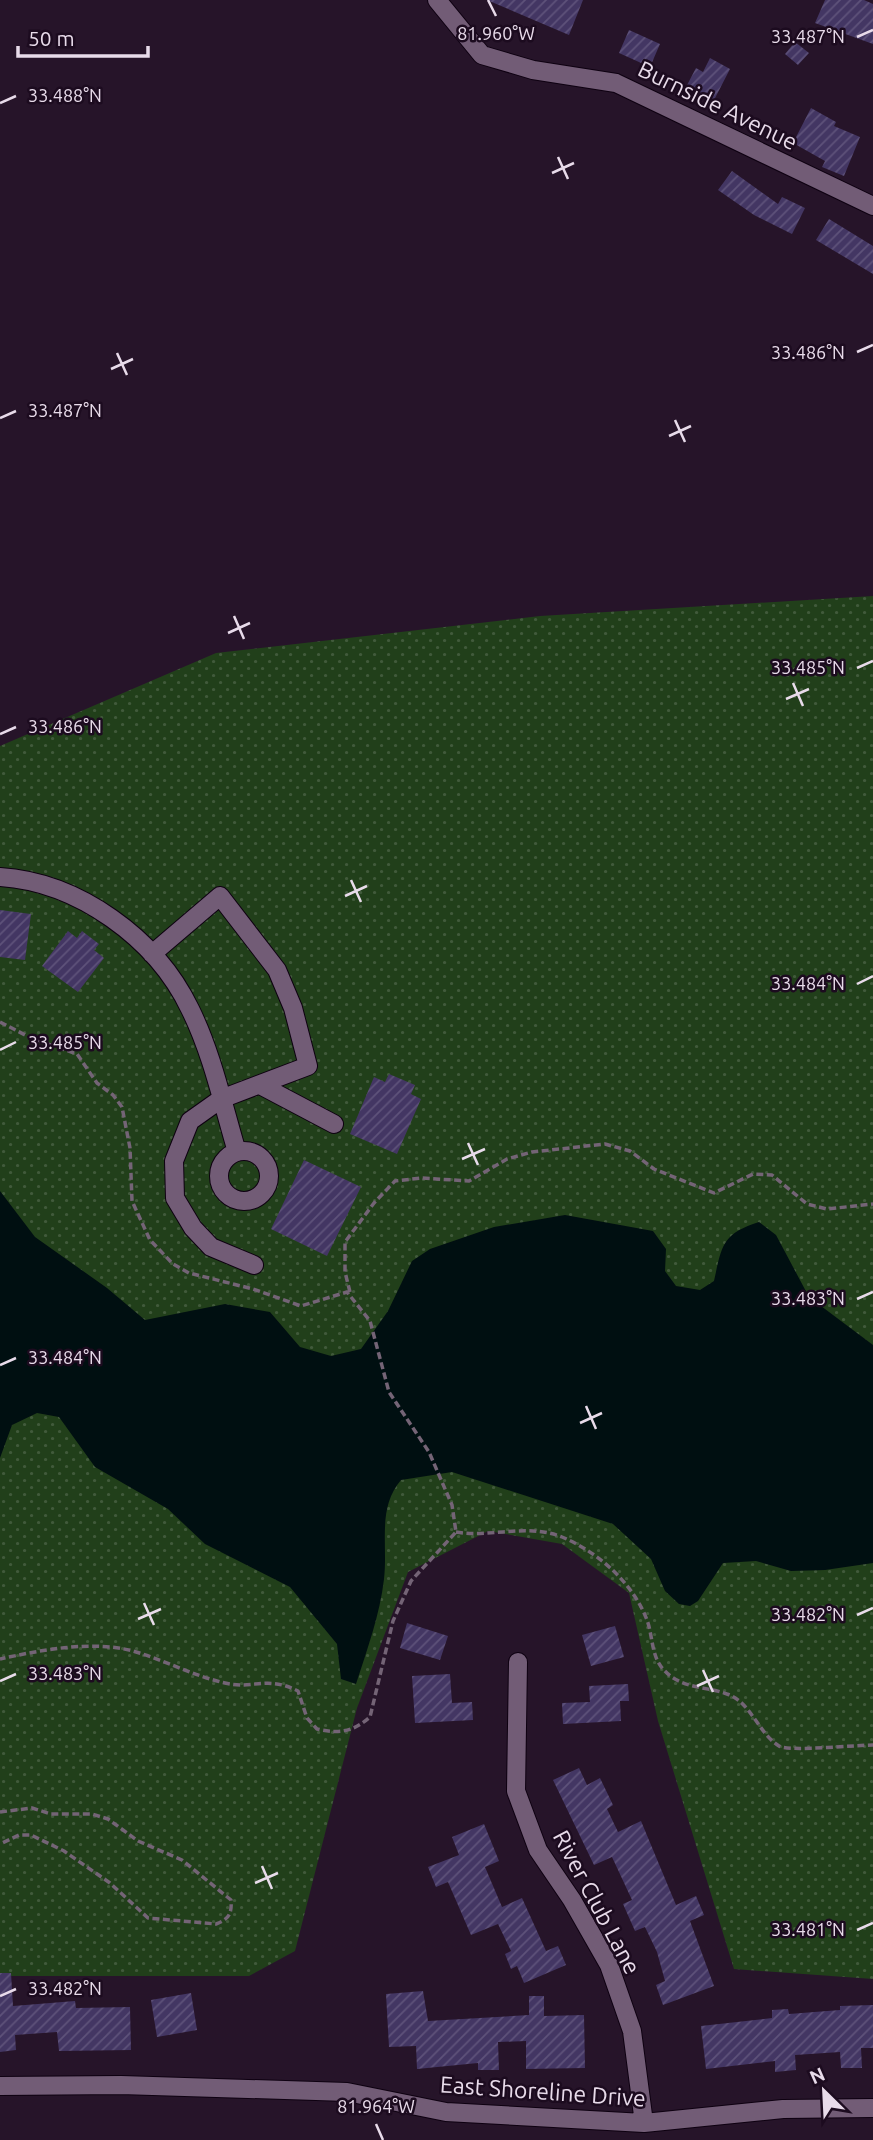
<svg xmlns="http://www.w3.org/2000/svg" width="873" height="2140" font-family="Ubuntu,sans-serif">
<defs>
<pattern id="grass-dots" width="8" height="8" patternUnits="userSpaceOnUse" patternTransform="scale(1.75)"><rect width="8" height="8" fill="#213f1a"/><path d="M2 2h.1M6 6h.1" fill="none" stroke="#415a3b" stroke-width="1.8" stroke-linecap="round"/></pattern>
<pattern id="building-hatch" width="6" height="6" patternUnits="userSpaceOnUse" patternTransform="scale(1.75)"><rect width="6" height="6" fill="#433663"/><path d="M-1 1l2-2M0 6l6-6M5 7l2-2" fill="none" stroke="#5e527a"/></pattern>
</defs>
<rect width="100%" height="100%" fill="#261429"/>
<path fill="url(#grass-dots)" d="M873 596V1979L734 1969 658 1721 629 1593 562 1544 488 1531 408 1572 357 1708 295 1951 249 1976H0V746L216 653 540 616Z"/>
<path fill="#000f11" d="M0 1191 35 1237 107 1288 145 1320 225 1304 270 1312 300 1347 331 1356 361 1349 388 1311 412 1261 430 1249 494 1227 565 1215 653 1231 666 1249 665 1271 676 1286 700 1290 714 1281C722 1245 722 1234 759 1222L776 1235 809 1297 873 1345V1563L825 1570 791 1571 756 1561 723 1563 698 1601 690 1606 679 1604 665 1591 651 1559 613 1524 452 1472 401 1480C377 1508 388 1544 384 1579 380 1614 367 1650 356 1684L341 1679 337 1644 290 1587 205 1544 168 1509 95 1467 59 1417 37 1413 12 1425 0 1458Z"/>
<path fill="url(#building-hatch)" d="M487 0H583L569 35Z
M825 0H864L873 4V44L815 23Z
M629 30 660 44 650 67 619 53Z
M795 42 809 53 798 65 785 54Z
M710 58 730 69 713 102 686 87 696 68 703 72Z
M811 108 836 122 834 126 860 137 844 176 822 167 825 161 793 143Z
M732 171 778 204 782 197 805 208 792 234 754 215 718 190Z
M829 219 873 246V274L816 240Z
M0 910 31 914 25 960 0 957Z
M68 931 77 938 82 931 99 944 94 950 104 958 78 992 42 966Z
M389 1074 415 1085 411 1094 421 1099 397 1154 350 1134 374 1077 385 1082Z
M304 1160 361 1187 327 1256 271 1229Z
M407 1623 448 1636 440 1660 400 1648Z
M615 1626 624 1657 591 1666 582 1635Z
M450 1674 452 1703 472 1702 473 1720 415 1723 412 1676Z
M628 1684 629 1701H620L621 1721 563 1724 562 1703 590 1702 589 1686Z
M579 1768 587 1785 600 1778 613 1805 607 1809 618 1832 641 1821 676 1905 696 1896 704 1915 690 1921 714 1986 663 2005 656 1985 665 1981 657 1952 645 1927 635 1931 623 1904 632 1900 612 1857 594 1865 553 1780Z
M484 1824 499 1861 485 1867 502 1907 522 1898 546 1951 558 1946 566 1965 524 1983 517 1966 511 1969 505 1954 511 1951 498 1924 471 1935 448 1882 436 1887 428 1867 459 1855 452 1837Z
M0 1973H11L13 2006 75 2001 76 2008 130 2007 131 2050 59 2051 57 2032 15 2035 16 2050 0 2052Z
M423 1991 428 2021 529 2015V1996H544V2016L584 2015 585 2068 526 2069V2041L498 2042 499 2070H478V2063L417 2069 416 2046 389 2047 386 1994Z
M191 1993 197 2030 157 2037 151 2000Z
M873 2005V2048H861L862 2068H841L840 2052 795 2055 796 2070 775 2072V2061L706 2069 701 2026 772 2018V2010L788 2009 789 2014 840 2010V2006Z"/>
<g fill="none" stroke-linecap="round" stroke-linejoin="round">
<g stroke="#0e0111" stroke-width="20">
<path id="minor" d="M437 0 482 55 533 70 616 83 873 206
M0 877C78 882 156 938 190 1009 212 1053 223 1105 237 1152
M152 954 220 896 277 970 293 1008 308 1066 221 1099 190 1121 174 1161 175 1198 193 1228 211 1247 254 1265
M262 1086 334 1124
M219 1176a25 25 0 1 1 50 0a25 25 0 1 1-50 0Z
M518 1662 516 1791 538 1850 572 1900 609 1965 632 2031 644 2123
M0 2086 121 2085 347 2092 446 2112 644 2123 783 2109 873 2108"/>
</g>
<path stroke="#746476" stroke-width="3.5" stroke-dasharray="7 3.5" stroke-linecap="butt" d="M0 1022 31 1038 77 1054 97 1083 113 1095 122 1107 130 1148 132 1201 150 1240 173 1264 189 1273 253 1289 301 1306 347 1292 370 1321 389 1392 429 1452 452 1505 456 1532 411 1581 393 1621 370 1717C353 1732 339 1734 317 1729L307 1718 298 1691C267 1675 252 1690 225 1683 194 1676 164 1660 133 1651 92 1640 41 1650 0 1659
M350 1292 345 1272V1242L374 1203 395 1181 421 1178 469 1181 507 1159 532 1152 605 1144 630 1151 654 1169 714 1193 753 1174 772 1175 807 1204 827 1209 873 1204
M456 1532C491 1538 527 1523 562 1537 598 1552 633 1583 647 1620 653 1636 651 1657 664 1670 681 1689 705 1686 727 1694 751 1702 758 1733 779 1746 788 1752 856 1745 873 1745
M0 1812 32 1808 51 1814H92L108 1819 138 1841 182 1860 231 1900C232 1914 229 1919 216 1924L148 1918 110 1883 64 1851 31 1835H19L0 1844"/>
<use href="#minor" stroke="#725c76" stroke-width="18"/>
</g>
<path fill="none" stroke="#e8dbea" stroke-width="2.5" d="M488 0 496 16M857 37 873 30M0 103 16 96M558 157 568 179M552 173 574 163M857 352 873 345M117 353 127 375M111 369 133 359M0 418 16 411M675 420 685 442M669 436 691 426M234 616 244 639M228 633 250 623M857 668 873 661M793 683 803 706M786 699 809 689M0 734 16 727M351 880 361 902M345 896 367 886M857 984 873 976M0 1050 16 1042M468 1143 478 1165M462 1159 485 1149M857 1299 873 1292M0 1365 16 1358M586 1406 596 1429M580 1423 602 1413M144 1603 154 1625M857 1615 873 1608M138 1619 161 1609M703 1670 713 1692M0 1681 16 1674M697 1686 719 1676M262 1866 272 1889M255 1883 278 1873M857 1930 873 1923M0 1996 16 1989M376 2124 383 2140"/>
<g text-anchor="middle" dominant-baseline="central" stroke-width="5" stroke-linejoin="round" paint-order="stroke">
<g font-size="23" fill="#e8dbea" stroke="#1c0b1f">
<text transform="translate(718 105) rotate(26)">Burnside Avenue</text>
<text transform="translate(597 1902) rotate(62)">River Club Lane</text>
<text transform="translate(543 2091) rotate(4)">East Shoreline Drive</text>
</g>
</g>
<g font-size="18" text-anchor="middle" fill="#e8dbea" stroke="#1c0b1f" stroke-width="5" stroke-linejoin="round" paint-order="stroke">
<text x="496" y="40">81.960°W</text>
<text x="808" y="43">33.487°N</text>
<text x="65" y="102">33.488°N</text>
<text x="808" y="359">33.486°N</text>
<text x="65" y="417">33.487°N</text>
<text x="808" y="674">33.485°N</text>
<text x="65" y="733">33.486°N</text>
<text x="808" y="990">33.484°N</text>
<text x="65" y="1049">33.485°N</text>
<text x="808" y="1305">33.483°N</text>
<text x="65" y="1364">33.484°N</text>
<text x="808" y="1621">33.482°N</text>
<text x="65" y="1680">33.483°N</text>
<text x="808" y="1936">33.481°N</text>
<text x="65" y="1995">33.482°N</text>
<text x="376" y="2113">81.964°W</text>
</g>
<g transform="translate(824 2091) rotate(336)" stroke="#1c0b1f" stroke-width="5" paint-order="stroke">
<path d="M0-5L12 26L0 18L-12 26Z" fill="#e8dbea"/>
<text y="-10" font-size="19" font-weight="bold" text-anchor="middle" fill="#e8dbea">N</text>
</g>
<path d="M18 46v10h130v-10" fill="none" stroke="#e8dbea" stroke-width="3.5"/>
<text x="28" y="46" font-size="21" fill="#e8dbea" stroke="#1c0b1f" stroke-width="5" paint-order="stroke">50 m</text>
</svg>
